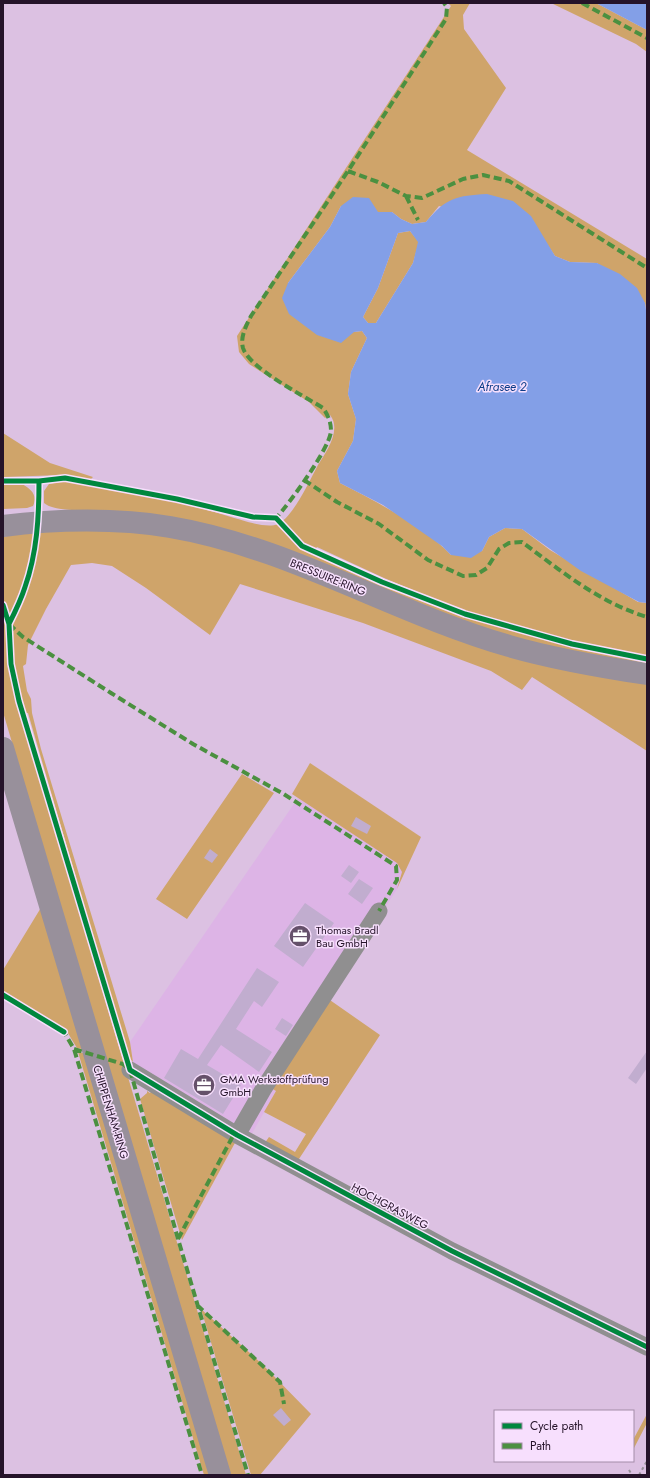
<svg xmlns="http://www.w3.org/2000/svg" width="650" height="1478" font-family="Jost,sans-serif">
<rect width="100%" height="100%" fill="#dcc1e2"/>
<path fill="#ddb4e6" d="M298 798 397 863 402 872 397 889 327 998 268 1086 276 1091 245 1146 134 1068 130 1042Z"/>
<path fill="#cfa46a" d="M448 3H470L463 15 464 29 506 88 467 150 647 259V317L645 303 597 263 570 262 555 256 543 238 439 206 426 222 412 224 401 219 392 212 378 213 341 206 330 227 288 283 354 332 362 331 367 338 351 372 348 394 356 419 353 441 337 471 340 483C375 501 424 526 451 555L482 551 489 537 505 528 522 529 550 550 638 602 647 603V656L572 642 465 612 384 578 317 547 313 552C420 600 530 642 647 659V667L554 650 104 511C89 510 54 512 44 503V491L49 484 65 481C120 491 177 500 231 517 242 520 266 529 278 524 293 517 310 480 318 465 326 452 342 430 330 415L325 418 309 402 249 364 239 352 237 336 451 6Z
M551 3H596L647 30V52L636 44Z
M410 231 419 242 413 263 376 323H368L363 317 378 288 398 233Z
M3 433 50 463 93 477 90 480 63 475 3 477Z
M22 484C31 489 38 495 33 506L27 508 3 509V485Z
M55 525 126 527 260 557 647 684V751L532 677 522 690 491 671 363 623 240 584 210 635 146 588 112 566 92 563 71 565 46 609 28 645 26 664 23 666 27 691 31 699 32 713 41 749 130 1042 133 1062 128 1057 28 713H20L246 1475H228L3 712V537Z
M310 763 421 837 397 889 402 872 397 863 292 794Z
M242 774 274 793 187 919 156 899Z
M42 906 87 1050 77 1048 66 1030 3 992V970Z
M327 998 380 1035 297 1162 264 1144 269 1137 295 1152 306 1134 264 1112 276 1091 268 1086Z
M78 1052 87 1054 212 1475H204Z
M154 1088 236 1141 182 1240 140 1099 147 1093V1091L150 1093Z
M201 1309 262 1364 311 1414 260 1475H251Z
M647 1414V1423L633 1450V1440Z"/>
<path fill="#839fe7" fill-rule="evenodd" d="M596 3H647V30Z
M487 194 513 201 531 216 555 256 570 262 597 263 620 274 637 288 645 303 647 317V603L639 602 581 571 522 529 505 528 489 537 482 551 471 558 451 555 442 546 383 505 340 483 337 471 353 441 356 419 348 394 351 372 367 338 362 331 354 332 341 343 317 335 289 314 282 298 288 283 330 227 341 206 353 197 369 198 378 212H392L401 219 412 224 426 222C447 197 456 196 487 194ZM410 231 418 242 413 263 376 323H368L363 317 378 288 398 233Z"/>
<path fill="#c1adcf" d="M356 817 371 826 367 834 351 826Z
M210 849 218 855 212 863 204 858Z
M349 865 359 872 351 883 341 876Z
M359 879 373 888 362 904 348 894Z
M305 903 334 923 303 967 274 946Z
M257 968 279 982 262 1007 254 1001 236 1029 272 1052 259 1072 221 1045 207 1065 241 1085 223 1114 164 1078 181 1049 198 1059Z
M282 1018 293 1025 286 1036 275 1029Z
M647 1051V1068L636 1084 628 1078Z
M281 1408 291 1420 284 1426 273 1415Z"/>
<g fill="none" stroke-linecap="round" stroke-linejoin="round">
<path stroke="#968f98" stroke-width="2" stroke-dasharray="3 3" stroke-linecap="butt" d="M629 1470 632 1475
M639 1475 647 1461"/>
<path stroke="#908f90" stroke-width="17" d="M130 1070 237 1135 452 1251 647 1347
M237 1135 264 1088 379 911"/>
<path stroke="#98909b" stroke-width="22" d="M3 526C55 519 119 518 170 527 289 547 394 613 509 646 554 659 601 667 647 674
M3 748 220 1475"/>
<path stroke="#4b9040" stroke-width="4" stroke-dasharray="8 4" stroke-linecap="butt" d="M582 3 647 38
M348 171 378 182 406 196 422 198 463 179 483 175 509 181 647 268
M406 196 418 220
M304 480 337 502 379 524 428 560 463 576 476 575 487 568 499 549 509 543 522 542C561 571 600 603 647 617
M273 518H276C289 504 330 448 331 431 331 422 328 415 323 408 304 396 249 368 243 348 240 337 246 326 251 316L348 171 446 19 447 7 444 3
M9 624 23 637 111 693 193 744 282 793 396 866 397 880 379 911
M61 1030 64 1032 74 1049 202 1475
M74 1049 123 1064 129 1069
M130 1070 178 1239 248 1475
M178 1239 234 1134
M197 1305 280 1382 284 1404"/>
<g stroke="#f7dffd" stroke-width="8">
<path id="cycleway" d="M3 481H39L65 478 177 499 253 517 276 518 302 546 382 582 465 614 572 644 647 659
M3 605 9 624 11 664 19 701 130 1070 237 1135 452 1251 647 1347
M9 624C15 612 21 600 25 587 37 553 39 517 39 481
M3 995 64 1032"/>
</g>
<use href="#cycleway" stroke="#00873e" stroke-width="5"/>
</g>
<defs>
<g id="office-disc" transform="scale(1.15)"><circle r="9.5" fill="#65506a" stroke="#f7dffd"/><path d="M-6-3h4V-5.5h4V-3h4V5H-6ZM-1-4.5V-3h2v-1.5ZM-6 0V1H6V0Z" fill="#fff"/></g>
</defs>
<g fill-rule="evenodd">
<use href="#office-disc" x="300" y="936"/>
<use href="#office-disc" x="204" y="1085"/>
</g>
<g text-anchor="middle" dominant-baseline="central" stroke-width="3" stroke-linejoin="round" paint-order="stroke">
<g font-size="11" fill="#251329" stroke="#f7dffd">
<text transform="translate(328 577) rotate(22)">BRESSUIRE-RING</text>
<text transform="translate(111 1112) rotate(73)">CHIPPENHAM-RING</text>
<text transform="translate(390 1206) rotate(28)">HOCHGRASWEG</text>
</g>
<g font-size="11" fill="#251329" stroke="#f7dffd" text-anchor="start">
<text x="316" y="930">Thomas Bradl<tspan x="316" dy="13">Bau GmbH</tspan></text>
<text x="220" y="1079">GMA Werkstoffprüfung<tspan x="220" dy="13">GmbH</tspan></text>
</g>
<g font-size="12" font-style="italic" fill="#0c3c88" stroke="#f7dffd">
<text x="502" y="387">Afrasee 2</text>
</g>
</g>
<rect width="650" height="1478" fill="none" stroke="#251329" stroke-width="8"/>
<rect x="494" y="1410" width="140" height="52" fill="#f7dffd" stroke="#a38da8"/>
<rect x="502" y="1423" width="20" height="6" fill="#00873e" stroke="#a38da8"/>
<text x="530" y="1430" font-size="12" fill="#251329">Cycle path</text>
<rect x="502" y="1443" width="20" height="6" fill="#4b9040" stroke="#a38da8"/>
<text x="530" y="1450" font-size="12" fill="#251329">Path</text>
</svg>
